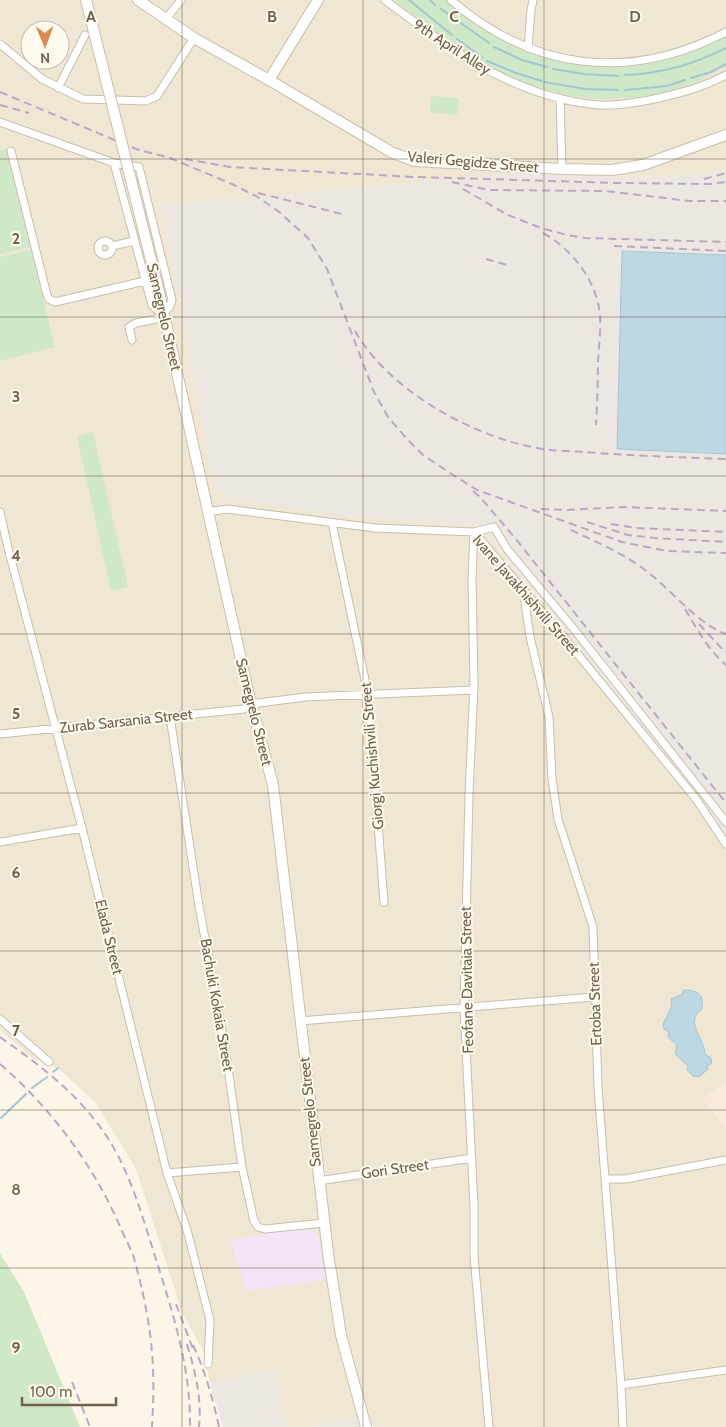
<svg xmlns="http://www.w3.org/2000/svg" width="726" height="1427" font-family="Cabin,sans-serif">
<rect width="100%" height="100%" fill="#fbf6e7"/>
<path fill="#efe7d3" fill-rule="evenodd" d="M0 0H726V169L709 173 670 177 524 172 243 199 163 204 347 516 485 526 500 551 536 593 726 832V1084L703 1099 726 1129V1427H376L358 1416 311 1427H286L274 1370 210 1384 204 1353 182 1312 136 1169 95 1102 58 1068 34 1059 0 1030ZM30 30H60V60H30Z"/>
<path fill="#faeadc" d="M726 1084V1129L703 1098Z"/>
<path fill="#ece8e1" d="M726 169V255L622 252 618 449 726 454V832L536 593 500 551 485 526 347 516 230 499 214 488 162 204 243 199 524 172 670 177 709 173Z
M274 1370 286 1427H223L210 1384Z
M358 1416 362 1427H311Z"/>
<path fill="#f3e4f7" d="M302 1228 318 1233 325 1280 246 1290 230 1240Z"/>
<path fill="#cfe8c7" d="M394 0H447C494 41 535 61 598 65 614 66 631 67 647 64 675 59 701 47 726 35V66C714 72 702 80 689 85 661 96 618 101 588 98 556 95 508 79 480 63 449 45 422 22 394 0Z
M431 96 459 98 457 115 430 112Z
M6 149 31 247 0 254V151Z
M31 250 55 347 0 361V257Z
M93 432 128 587 111 591 77 437Z
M0 1253 24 1292 80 1427H0Z"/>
<path fill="#bdd7e3" stroke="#a4c5d4" d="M622 251 726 255V454L617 449Z
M684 990C698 990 706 995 701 1010 684 1021 706 1041 705 1055L710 1057 712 1060 711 1064 707 1066 708 1069 699 1077 693 1076 687 1070 688 1066 675 1054C679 1041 675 1045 668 1037L669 1032 665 1030 663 1026C665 1016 674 1009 671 999L681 995Z"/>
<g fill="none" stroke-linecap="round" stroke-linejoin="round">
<path stroke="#a4c5d4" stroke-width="2" d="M409 0 452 35
M430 0 435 5
M441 9 489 43
M457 39 482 57
M494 47 522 60 547 67
M487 61 516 73 542 81
M553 69 584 74 618 76
M625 75C660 74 695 64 726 48
M691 78 711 72 726 64
M545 82 585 89 618 90
M625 90 667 86 685 80
M53 1072 58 1068
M32 1088 47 1077
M1 1118 26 1094"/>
<g stroke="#c9beab" stroke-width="9">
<path id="street" d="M385 0C443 44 498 86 571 101 583 103 596 106 609 105 624 105 639 102 654 99 681 93 701 88 726 75
M451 0C534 71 629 82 726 32
M166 19 181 0
M0 44 42 79 83 99 146 101 157 96 194 38
M528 48 531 10 533 0
M58 88 85 35
M560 98 562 169
M0 122 114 163 139 167 172 300 169 308 164 311H158L152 305 114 163
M11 151 47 295 49 299 55 302 145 281
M98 248a7 7 0 1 1 14 0a7 7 0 1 1-14 0Z
M112 246 134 241
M132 340 129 327 136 323 166 317
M0 512 8 548 82 828 167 1173 187 1230 210 1320 208 1364
M207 512 227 509 375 528 474 532 494 527 507 549 573 628 726 822
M332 523 368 694 384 902
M474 532 472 578 474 685 469 794 464 1008 474 1207V1256L489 1427
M474 532 562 635 696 799 726 844
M523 589 530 637 549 717 552 779 558 819 593 927 598 1088 621 1385 623 1427
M170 717 199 906 225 1047 242 1167 254 1221 258 1227 265 1229 324 1223
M0 734 244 709 251 704 305 697 474 690
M0 842 82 828
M0 1019 49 1062
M300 1021 594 997
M167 1173 242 1167
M605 1179H625L726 1160
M318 1181 472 1158
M621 1385 726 1370"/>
</g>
<g stroke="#cdbfaa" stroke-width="12">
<path id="secondary" d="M86 0 96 40
M138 0 194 38 269 80 393 153 415 161 562 169 612 170 643 165 726 135
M269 80 318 0
M159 292 249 695 273 785 328 1253 341 1335 366 1427"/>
</g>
<use href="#street" stroke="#fff" stroke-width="7"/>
<use href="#secondary" stroke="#fff" stroke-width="10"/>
<path stroke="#bba6c4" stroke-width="2" stroke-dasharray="8 5" stroke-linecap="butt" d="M0 92 136 149 170 158 232 184 256 196 278 211 308 238 327 269 374 392 388 417 406 438 423 455 450 473 477 490 622 542 667 551 726 553
M0 105 29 113
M185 159 230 167 415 177 620 183 709 184 726 182
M704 179 726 173
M452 182 489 190 606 191 689 201H726
M463 189 508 215 541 228 567 235 585 238 726 242
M258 193 346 215
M543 233C572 249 597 281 600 315 601 330 599 346 598 361 598 382 597 404 596 425
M614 246 726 251
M486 259 507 265
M355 331C388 389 468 434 532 447 549 451 568 451 585 452 632 456 679 457 726 459
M473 491 480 497 515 538 726 803
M541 509 566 510 623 507 726 511
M587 522 628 535 655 538 726 542
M611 524 636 528 726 532
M571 530C596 542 623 553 645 570 671 589 696 623 726 634
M685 609C697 629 708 650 726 665
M699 624 726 653
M0 1037C34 1061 68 1086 94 1119 126 1158 139 1206 154 1253 172 1310 191 1367 190 1427
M0 1064C52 1109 95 1167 122 1231 126 1240 131 1249 134 1258 144 1294 152 1333 153 1370 154 1389 153 1408 152 1427
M176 1304 193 1349
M187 1344C195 1371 202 1398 199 1427
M193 1345C205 1371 213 1399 219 1427
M72 1382 90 1427"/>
<g stroke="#cdbfaa" stroke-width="12" stroke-linecap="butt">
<path id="secondary-bridge" d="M96 40 159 292"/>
</g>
<use href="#secondary-bridge" stroke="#fff" stroke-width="10"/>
</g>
<path fill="none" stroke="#73614d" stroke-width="1" stroke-opacity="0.55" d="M182 0V1427M363 0V1427M544 0V1427M0 159H726M0 317H726M0 476H726M0 634H726M0 793H726M0 951H726M0 1110H726M0 1268H726"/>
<g text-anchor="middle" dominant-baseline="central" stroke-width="4" stroke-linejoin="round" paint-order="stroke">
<g font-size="15" fill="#73614d" stroke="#fefaee">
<text transform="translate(452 47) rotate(33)">9th April Alley</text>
<text transform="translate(473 162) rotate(5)">Valeri Gegidze Street</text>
<text transform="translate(164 317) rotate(77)">Samegrelo Street</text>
<text transform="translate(526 595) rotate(49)">Ivane Javakhishvili Street</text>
<text transform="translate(254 712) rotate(76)">Samegrelo Street</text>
<text transform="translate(126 721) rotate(-6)">Zurab Sarsania Street</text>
<text transform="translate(372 756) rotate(-95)">Giorgi Kuchishvili Street</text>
<text transform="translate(109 937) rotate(76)">Elada Street</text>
<text transform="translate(467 980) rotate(-91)">Feofane Davitaia Street</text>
<text transform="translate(595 1004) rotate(-92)">Ertoba Street</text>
<text transform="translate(217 1005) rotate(80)">Bachuki Kokaia Street</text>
<text transform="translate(310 1112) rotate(-96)">Samegrelo Street</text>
<text transform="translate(395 1169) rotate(-8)">Gori Street</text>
</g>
</g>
<g font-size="16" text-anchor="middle" font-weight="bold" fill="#73614d" stroke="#fefaee" stroke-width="4" stroke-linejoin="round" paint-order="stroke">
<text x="91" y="22">A</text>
<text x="272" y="22">B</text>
<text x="454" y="22">C</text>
<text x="635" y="22">D</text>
<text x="16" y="244">2</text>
<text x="16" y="402">3</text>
<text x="16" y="561">4</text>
<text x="16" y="719">5</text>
<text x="16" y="878">6</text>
<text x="16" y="1036">7</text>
<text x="16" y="1195">8</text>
<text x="16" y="1353">9</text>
</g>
<g transform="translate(45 45) rotate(179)"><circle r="24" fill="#fefaee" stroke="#c6bdae"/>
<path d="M0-4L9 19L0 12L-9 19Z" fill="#dc8956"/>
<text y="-8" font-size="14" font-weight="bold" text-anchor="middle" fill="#73614d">N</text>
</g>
<path d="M22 1397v8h94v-8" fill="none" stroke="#73614d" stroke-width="2.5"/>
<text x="30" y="1397" font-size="15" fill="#73614d" stroke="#fefaee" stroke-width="4" paint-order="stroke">100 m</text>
</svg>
